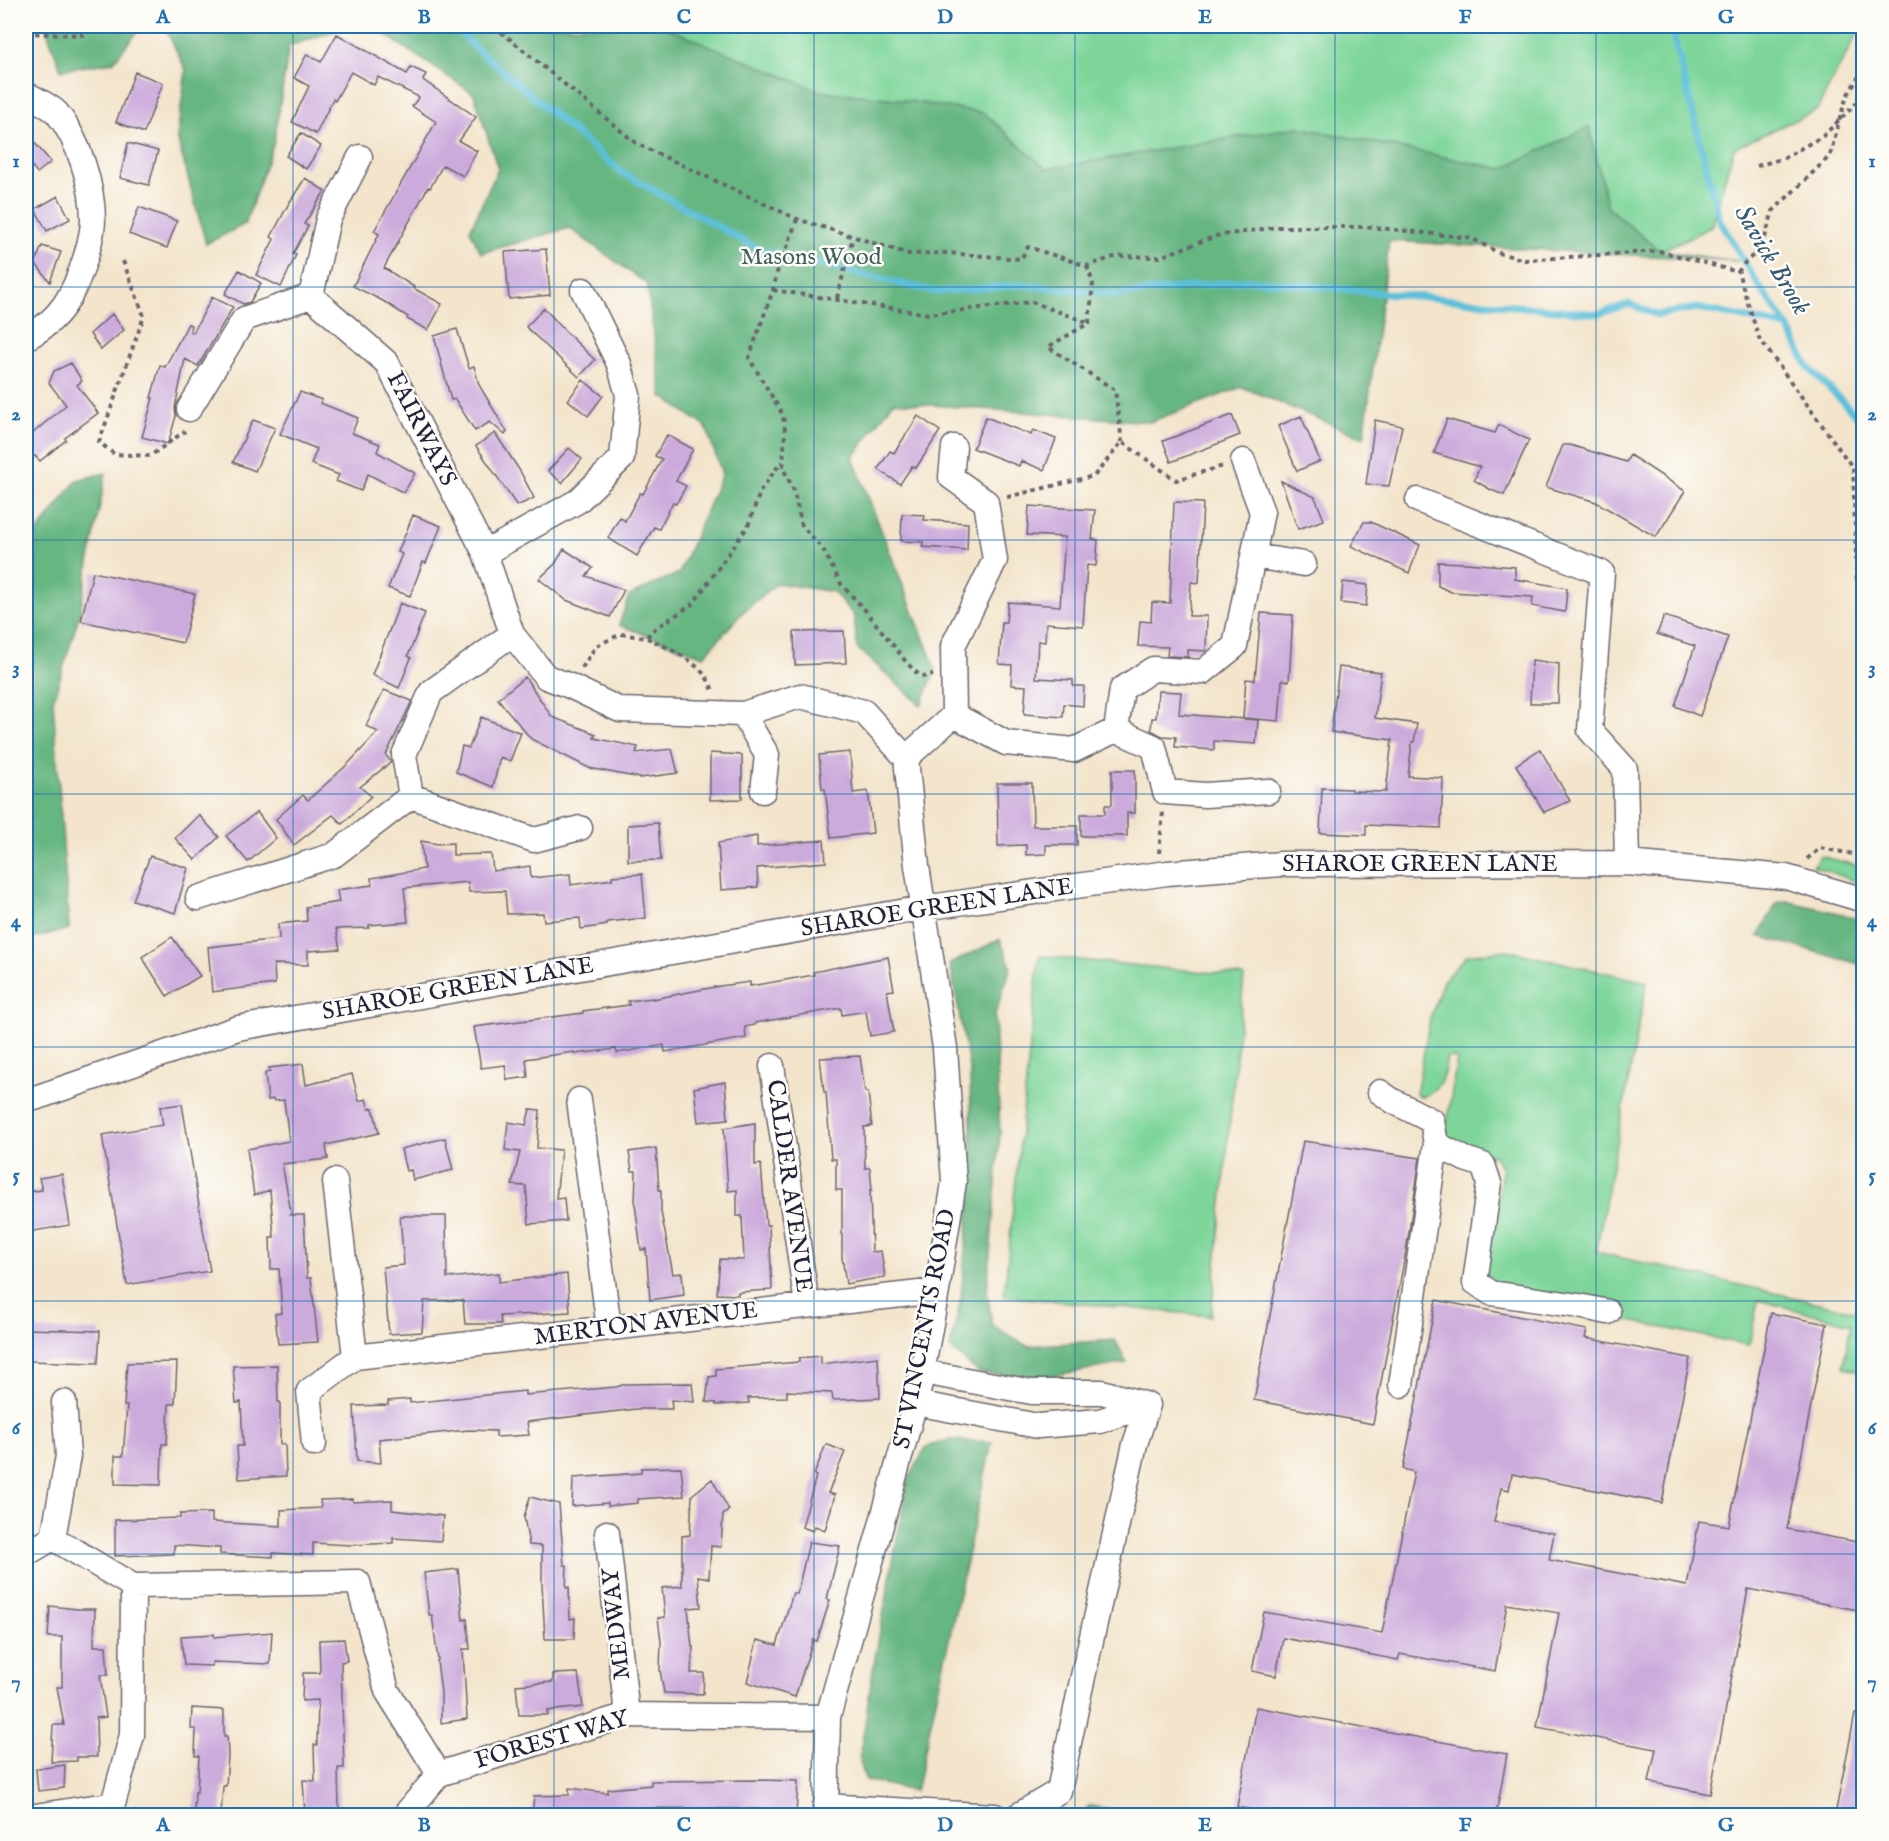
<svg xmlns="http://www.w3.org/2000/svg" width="1889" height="1841" font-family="'IM FELL English',serif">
<rect width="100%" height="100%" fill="#fdfcf7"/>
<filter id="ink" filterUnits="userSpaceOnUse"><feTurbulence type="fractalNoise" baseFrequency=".0167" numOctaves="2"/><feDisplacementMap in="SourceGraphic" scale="12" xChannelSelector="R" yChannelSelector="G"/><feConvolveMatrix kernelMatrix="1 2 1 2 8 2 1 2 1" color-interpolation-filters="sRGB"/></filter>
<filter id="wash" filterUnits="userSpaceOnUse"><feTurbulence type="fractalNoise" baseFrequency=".008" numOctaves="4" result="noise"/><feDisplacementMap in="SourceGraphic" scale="24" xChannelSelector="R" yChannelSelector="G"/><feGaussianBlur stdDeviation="1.35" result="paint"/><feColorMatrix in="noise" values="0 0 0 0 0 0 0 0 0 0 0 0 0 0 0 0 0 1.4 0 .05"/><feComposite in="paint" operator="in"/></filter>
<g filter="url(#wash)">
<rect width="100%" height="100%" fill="#f3e4cb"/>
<path fill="#7dd59a" stroke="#507c6a" stroke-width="1.5" d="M662 26H1861L1817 110 1734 148 1711 227 1660 251 1608 208 1589 127 1502 169 1298 127 1046 169 984 113 896 99 819 91Z
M1820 856 1863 867V884L1813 866Z
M1506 950 1647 982 1596 1252 1863 1313V1371L1843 1367 1851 1324 1758 1300 1749 1345 1619 1319 1620 1307 1497 1287C1488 1280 1484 1274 1485 1262L1502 1172 1499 1162 1492 1155 1456 1150 1445 1136 1457 1058 1447 1057C1443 1079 1443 1086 1423 1097L1416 1094 1430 1019 1443 981 1467 955Z
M1039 956 1244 976 1211 1316 1004 1296Z"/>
<path fill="#66b682" stroke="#446c5e" stroke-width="1.5" d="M45 26H142L113 62 61 70Z
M164 26H349L289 46 274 142 245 224 206 244 177 137 186 70Z
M372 26H662L819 91 896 99 984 113 1046 169 1298 127 1502 169 1589 127 1608 208 1660 251 1738 261 1389 241 1364 438 1242 387 1150 422 893 402 853 458 936 670 921 705 857 648 854 616 834 592 777 583 741 614 704 656 619 625 629 596 679 573 722 474 706 427 662 396 647 284 569 228 481 253 470 230 498 169 474 94Z
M106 473 79 616 53 701 69 929 26 940 36 534 77 480Z
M1786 901 1843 914 1863 922V965L1758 936 1777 903Z
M1000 939 1011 967 995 1015 1000 1134 987 1291 992 1325 1027 1346 1115 1340 1127 1363 1038 1378 979 1373 950 1348 961 1298 972 1176 970 1072 950 964Z
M948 1440 992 1442 917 1787 914 1791 866 1780 861 1769 860 1757 873 1669 908 1480 926 1447Z
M1089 1806 1155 1815H1081Z"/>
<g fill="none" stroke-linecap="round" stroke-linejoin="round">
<path stroke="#5cc0da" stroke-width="7" d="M455 26 471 44 621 172 760 250 844 270 936 292 1022 285 1119 295 1250 280 1598 314 1629 304 1657 315 1697 308 1788 327
M1674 26 1672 30 1720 221 1755 280 1788 327 1808 367 1864 423"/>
</g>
<g id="blocks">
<path fill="#ccabdc" d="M337 34 407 74 411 67 426 74 423 80 476 117 459 141 477 151 463 176 443 165 430 188 428 187 384 268 414 287 413 288 442 304 428 330 407 319 408 317 383 301 353 286 379 234 374 231 436 122 412 106 419 97 378 77 374 85 351 72 335 101 333 99 316 134 292 122 309 86 294 78 307 54 321 62Z
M135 72 163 83 144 133 116 122Z
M26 133 51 162 37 173 26 159Z
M301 133 321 146 306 169 286 156Z
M128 143 158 151 149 185 120 178Z
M305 178 325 191 304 224 308 226 293 254 296 255 281 287 256 275 274 239 271 237 288 205Z
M58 196 70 219 47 231 35 209Z
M139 207 177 221 167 248 129 234Z
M42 246 61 252 50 282 35 263Z
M546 249 550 295 509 299 505 252Z
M239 270 261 283 250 302 243 304 225 294Z
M212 297 233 307 198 366 185 359 175 408 176 416 168 444 142 437 153 398H151L160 365 165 367 188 324 191 325 190 331 193 333Z
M544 308 567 333 595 360 579 377 526 327Z
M112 314 124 330 101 350 90 334Z
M457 329 469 368 474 366 479 385 507 432 505 435 490 422 475 431 455 399 451 400 434 336Z
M71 363 82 381 77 385 98 413 65 438 66 440 40 461 35 456 26 460V439L66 405 49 383 54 371Z
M583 380 603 396 588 416 568 400Z
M300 392 322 400 320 403 358 418 352 433 380 444 377 452 415 473 404 493 368 474 361 491 336 481 339 475 311 464 317 449 280 434Z
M1232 415 1240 435 1171 462 1163 441Z
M918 416 940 431 916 468 912 466 900 484 878 469 890 451 894 453Z
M1301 416 1320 461 1297 471 1278 426Z
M986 417 1031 435 1033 430 1056 439 1044 470 1021 461 1019 466 973 448Z
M1447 419 1495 433 1499 425 1529 440 1504 495 1491 490 1474 480 1480 467 1434 453Z
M253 420 275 428 255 471 233 462Z
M1375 420 1402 426 1389 486 1366 484Z
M495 433 520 471 534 498 517 506 476 446Z
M667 435 693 449 676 481 686 486 676 504 673 502 659 529 654 527 637 556 608 538 620 517 625 521 640 493 643 494 662 459 655 456Z
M1563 445H1570L1626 462 1630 455 1685 491 1656 537 1596 502 1546 487Z
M569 448 582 459 562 483 548 471Z
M1281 481 1315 497 1324 520 1298 529Z
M1174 502 1203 503 1199 583 1191 582 1189 616H1207L1206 651 1188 650V657L1167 656 1168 647 1138 646 1140 621 1151 622 1152 602 1170 603Z
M1029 506 1095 510 1092 539 1098 540 1096 566 1087 565 1083 626 1046 623 1045 642 1038 641 1036 678 1073 680V686H1084L1083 706 1064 704 1063 717 1024 714 1026 686 1011 685 1012 665 999 664 1002 622H1006L1008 602 1060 606 1065 537 1027 535Z
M902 514 925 515 924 520 968 523 967 550 922 547 923 542 901 541Z
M413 515 441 526 426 563 423 562 410 596 388 588 402 554 398 552Z
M1364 522H1371L1420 545 1409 573 1351 546Z
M564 549 593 568 586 576 624 590 610 617 566 600 539 579 555 564Z
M1438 562 1466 563 1515 567V579L1567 588 1565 612 1532 606 1533 597 1451 592 1438 586Z
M93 572 195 594 183 643 81 621Z
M1343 582 1368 585 1366 606 1341 603Z
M400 603 425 613 408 656 411 658 399 688 372 675Z
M1261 613 1293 615 1289 681 1282 680 1279 721 1243 718 1246 679 1255 680Z
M1664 616 1728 637 1700 716 1675 706 1695 646 1657 634Z
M844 631 846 663 795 665 794 632Z
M1532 660 1559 664 1558 703H1530Z
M1339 667 1381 672 1375 718 1417 724 1414 742H1412L1408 776 1443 778 1441 828 1366 825V835L1320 833 1322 788 1351 789V791L1386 792 1392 740 1331 732Z
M525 677 552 717 596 734 594 738 638 747 636 753 672 749 678 773 640 778 589 768 531 739 498 699Z
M384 690 412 701 386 755 391 762 360 787 371 796 342 824 333 815 294 845 276 819 303 795 308 800 348 764 378 732 366 726Z
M1158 691 1181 692 1179 714 1258 720 1256 744 1214 741V750L1175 747 1176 737 1162 736 1151 730 1152 718H1156Z
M481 717 521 733 510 761 500 757 493 787 456 772 462 746 469 748Z
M1540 749 1570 801 1544 812 1516 765Z
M850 752 853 793 868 791 873 833 831 838 825 789H822L819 755Z
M710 753 742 755V799L710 800Z
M1112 770H1135V813H1127V836H1081V814H1105V805H1112Z
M997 783H1032L1033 826H1077V845H1046V854L1026 855V845L998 846Z
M257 812 276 838 248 862 226 836Z
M199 815 219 837 195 860 175 838Z
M658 823 661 860 628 861V825Z
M757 836V846L824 840 826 862 757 868 758 887 721 890 718 843Z
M421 841 438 844 453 843V855L491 854 493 871 530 866 531 878 570 874 571 885 612 879V876L642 874 646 918 607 922V925L581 929 580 918 544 921 543 913 507 914 505 891 469 892 468 882 404 888 408 922 369 925V928L336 929 340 949 308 951V965L274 964 275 984 212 992 208 947 279 939 278 924 307 921 306 907 339 902 337 890 372 885 371 878 424 869Z
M150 856 188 868 175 913 133 900Z
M172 937 200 976 167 996 142 957Z
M888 957 894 990 887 991 894 1032 870 1036 866 1011 842 1015 841 1008 755 1023V1025L745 1027 746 1038 665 1052 664 1045 617 1053 616 1049 575 1054 574 1052 526 1059 528 1077 507 1080 505 1065 481 1068 474 1027 583 1013V1011L629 1005 628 1001 653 998V999L720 986 750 982V986L814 975 813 972Z
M860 1056 865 1092H868L872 1126 864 1127 865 1168H870L872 1190H870L872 1252 881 1251 885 1277 846 1284 842 1257V1190H836V1159H831L826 1092H824L820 1058Z
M303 1064 306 1085 352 1074 359 1101 366 1099 369 1109 373 1108 379 1133 326 1145 328 1159 282 1164 291 1212 290 1215H304L307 1278H311L318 1342 278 1344 275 1314 282 1313 279 1269H271L270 1237H274L270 1190 254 1195 247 1149 289 1141 284 1100 274 1101 273 1099 268 1100 265 1073 270 1072 269 1068Z
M725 1082 728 1119 698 1122 694 1088Z
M182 1104 210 1271 127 1285 102 1135 163 1125 160 1107Z
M530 1109 540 1110 537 1148 561 1150 556 1199 564 1198 566 1221 529 1224 526 1186 512 1185 520 1152 505 1150 508 1122 526 1125Z
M755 1123V1165L761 1164 766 1225H769L772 1290 738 1292V1295L717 1294 720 1259 744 1260 742 1216H737V1190L728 1191 724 1128Z
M445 1138 453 1170 413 1180 411 1170 406 1171 401 1149Z
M1303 1141 1420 1158 1406 1251 1373 1424 1254 1400Z
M656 1148 659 1190H661V1212L673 1274 682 1273 684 1295 650 1300 646 1249 641 1250 635 1204 636 1171H632L629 1152Z
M62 1174 70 1225 28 1232 26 1219V1192L42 1190 39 1178Z
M400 1216H446L447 1278 499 1273V1282L567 1274 570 1312 500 1316 501 1324H465L463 1300 424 1301 422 1332 389 1334 383 1267 404 1265Z
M1436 1300 1587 1330 1585 1338 1690 1358 1662 1503 1512 1474 1509 1490 1501 1488 1494 1522 1554 1533 1549 1560 1687 1586 1699 1521 1729 1526 1771 1313 1827 1324 1787 1529 1863 1543V1611L1748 1589 1710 1794 1649 1782 1656 1749 1537 1727 1559 1613 1507 1604 1495 1671 1400 1654 1398 1660 1283 1638 1276 1676 1252 1671 1264 1612 1382 1633 1414 1472 1403 1469Z
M26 1329 100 1331 98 1363 26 1361Z
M821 1356V1364L878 1357 880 1398 833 1400 832 1393 787 1391V1397L748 1398 749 1403 716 1405V1403L706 1402 709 1377 716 1376V1369L799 1362V1358Z
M177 1362 175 1404H169L167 1444H162L161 1485 115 1484V1456H123L127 1406H124L127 1363Z
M277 1365 278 1402H280V1444H285L286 1476 239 1479 237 1446H243L241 1402 236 1403 233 1366Z
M692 1383 694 1402 671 1400 672 1409H636L527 1422 529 1435 496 1437V1431L469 1430 379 1439 381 1463 357 1461 354 1406 388 1405V1401L410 1399V1403L525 1391V1395L616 1387 626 1384Z
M826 1444 845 1452 828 1493 835 1495 825 1530 815 1526 813 1531 802 1527 816 1476 814 1475Z
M681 1467 684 1496 638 1499V1503L608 1506V1503L572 1506 573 1478 641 1473V1468Z
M712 1479 729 1510 723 1515 721 1547 711 1546 709 1578 698 1576 701 1607 688 1608 692 1647H693L691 1673H704L703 1694 664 1693 660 1670 661 1642 658 1618 665 1617 662 1588 682 1586V1536L690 1535 692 1495Z
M530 1497 559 1504 564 1565H567L566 1588 569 1587 570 1619 575 1618 574 1639H545L542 1584V1546L529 1545 524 1517Z
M353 1499V1502L392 1500V1510L443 1516 441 1541 393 1538V1543L351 1545 313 1543V1555L273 1553V1557L220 1554V1548L174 1545V1554L115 1556V1520L180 1518V1514L212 1513V1522L281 1526V1510L321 1508 320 1500Z
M809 1542 840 1546 827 1599 830 1600 817 1641 813 1640 795 1697 747 1682 757 1640 777 1645 793 1593 797 1594Z
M458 1569 463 1620 467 1619 470 1649H463L467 1719 441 1723V1692L437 1661 438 1660 432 1615H429L424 1573Z
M50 1606 77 1609H95L94 1646H106L108 1675H100L106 1717 96 1718 97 1757H77V1761L51 1762 53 1725H64L57 1687H62V1637H48Z
M272 1632 270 1664 212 1662V1666L184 1665 181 1636 214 1634V1637Z
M344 1639 347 1661 341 1662 344 1768H338L339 1809H336L337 1815H305L303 1780 315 1781 314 1745H317L318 1700 302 1701 303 1673H320L319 1640Z
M578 1673 583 1707 547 1711 548 1715H519L516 1685 553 1682V1674Z
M1256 1707 1507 1754 1496 1815H1282L1237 1807Z
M192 1708 224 1710V1736H227L228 1755 226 1786H223L221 1815 194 1813 195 1792H197L199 1756H195L196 1729H191Z
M1855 1714 1863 1715V1815H1835Z
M65 1765 64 1788 38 1791 36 1769Z
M759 1780 798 1781 796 1815H757V1809L645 1808V1814L632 1815H532L534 1796 569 1795V1788L608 1793V1789L651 1785V1781Z"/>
</g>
</g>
<g filter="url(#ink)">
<use href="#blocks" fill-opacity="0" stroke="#6b666d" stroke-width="1.5"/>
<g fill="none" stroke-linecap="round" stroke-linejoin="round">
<g stroke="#6b666d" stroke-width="27">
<path id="minor" d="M26 94C35 99 49 105 57 113 79 140 93 186 93 220 93 232 89 245 86 256 74 294 62 319 26 338
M311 296 328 219 360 157
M189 409 244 319 311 296 387 363 485 553 512 634 546 677 570 686 620 710 743 714 800 696 864 712 906 758 917 866 945 1048 954 1182 937 1291 919 1388 828 1717 826 1816
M1418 500 1602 573 1590 730 1625 769 1627 863
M485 553 578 501 622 458 628 395 619 364 583 290
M1253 556 1304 564
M512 634 431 692 404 755 411 796 534 840 580 828
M743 714 767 755 763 791
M954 715 1006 743 1074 750 1116 730 1154 747 1165 792 1205 795 1268 791
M1116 730 1122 689 1153 669 1203 672 1235 646 1262 512 1243 461
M906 758 954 715 953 646 995 560 986 502 951 477 954 447
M198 898 334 855 411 796
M772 1066 807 1305
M1380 1092 1393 1101 1432 1121 1436 1144 1401 1385
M26 1097 35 1098 238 1028 923 908 1167 873 1281 864 1627 863 1786 877 1864 900
M579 1100 609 1328
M1436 1144 1465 1159 1483 1165 1489 1183 1475 1282 1491 1293 1579 1306 1608 1312
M335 1181 355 1357
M922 1372 1032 1392H1102L1148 1405
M915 1403 1038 1426 1100 1421 1148 1405
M314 1444 309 1391 355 1357 937 1291
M607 1533 627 1715
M53 1538 133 1586 358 1582 387 1691 439 1774
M26 1554 53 1538 68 1456 64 1402
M825 1806 995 1816
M35 1816 113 1804 132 1735 133 1586
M404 1816 439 1774 627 1715 828 1717
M1017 1816 1059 1791 1080 1690 1135 1444 1148 1405"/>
</g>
<path stroke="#6b666d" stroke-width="4" stroke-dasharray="4.5 4.5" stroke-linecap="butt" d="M494 26 637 144 797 219 909 254 947 253 1021 259 1028 247 1087 266 1117 256 1160 257 1216 236 1277 227H1370L1471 238 1499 253 1525 260 1660 251 1738 272
M26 33 84 35 97 26
M1864 68 1847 96 1839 121 1830 156 1773 211 1761 250 1747 260 1738 272 1759 338 1853 468 1857 584 1864 593
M1757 166 1784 158 1823 136 1864 96
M797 219 788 245 779 264 773 290 749 358 783 415 785 431 783 468 793 489 802 526 823 549 841 584 865 610 908 664 921 677 933 675
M123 261 144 316 99 442 114 454 150 456 185 431
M1087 266 1093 283 1089 323 1048 347 1115 390 1122 442
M773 290 929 314 1032 302 1089 323
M837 298 853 237
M1007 497 1094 476 1122 442 1176 480 1223 466
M647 638C671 649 706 664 713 692
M582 668 596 646 621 634 647 638 650 632 693 604 748 526 760 492 776 469 783 462
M1159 853 1163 812
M1807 859 1820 848 1864 856"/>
<use href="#minor" stroke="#fff" stroke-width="24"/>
</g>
</g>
<path fill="none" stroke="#1f6fb2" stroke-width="1.5" stroke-opacity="0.55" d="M293 26V1816M554 26V1816M814 26V1816M1075 26V1816M1335 26V1816M1596 26V1816M26 287H1864M26 540H1864M26 794H1864M26 1047H1864M26 1301H1864M26 1554H1864"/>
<g text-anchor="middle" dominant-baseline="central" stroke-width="5" stroke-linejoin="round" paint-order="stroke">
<g font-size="24" fill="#42615c" stroke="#fdfcf7">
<text x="811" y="257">Masons Wood</text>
</g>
<g font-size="24" fill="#22223b" stroke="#fdfcf7">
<text transform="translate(421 429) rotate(63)">FAIRWAYS</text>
<text x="1420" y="864">SHAROE GREEN LANE</text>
<text transform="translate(937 908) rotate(-9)">SHAROE GREEN LANE</text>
<text transform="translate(458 989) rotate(-10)">SHAROE GREEN LANE</text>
<text transform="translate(789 1186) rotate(82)">CALDER AVENUE</text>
<text transform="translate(646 1324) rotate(-7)">MERTON AVENUE</text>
<text transform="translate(925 1329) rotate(-79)">ST VINCENTS ROAD</text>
<text transform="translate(617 1624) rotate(-96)">MEDWAY</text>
<text transform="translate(552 1740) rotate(-16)">FOREST WAY</text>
</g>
<g font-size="26" font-style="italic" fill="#365973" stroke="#fdfcf7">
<text transform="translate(1772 260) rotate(59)">Savick Brook</text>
</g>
</g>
<rect width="1889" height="1841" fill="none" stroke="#fdfcf7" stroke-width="66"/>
<rect x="33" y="33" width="1823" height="1775" fill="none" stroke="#1f6fb2" stroke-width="2"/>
<g font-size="20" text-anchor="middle" font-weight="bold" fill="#1f6fb2">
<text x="163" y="23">A</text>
<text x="424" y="23">B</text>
<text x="684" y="23">C</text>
<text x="945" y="23">D</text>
<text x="1205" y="23">E</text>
<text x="1465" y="23">F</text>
<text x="1726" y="23">G</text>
<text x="16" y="167">1</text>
<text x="1872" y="167">1</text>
<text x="16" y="420">2</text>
<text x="1872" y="420">2</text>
<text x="16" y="674">3</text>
<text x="1872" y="674">3</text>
<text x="16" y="927">4</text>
<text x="1872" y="927">4</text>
<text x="16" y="1181">5</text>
<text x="1872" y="1181">5</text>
<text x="16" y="1434">6</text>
<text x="1872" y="1434">6</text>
<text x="16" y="1688">7</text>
<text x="1872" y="1688">7</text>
<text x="163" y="1831">A</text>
<text x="424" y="1831">B</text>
<text x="684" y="1831">C</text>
<text x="945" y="1831">D</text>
<text x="1205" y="1831">E</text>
<text x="1465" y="1831">F</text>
<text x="1726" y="1831">G</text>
</g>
</svg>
